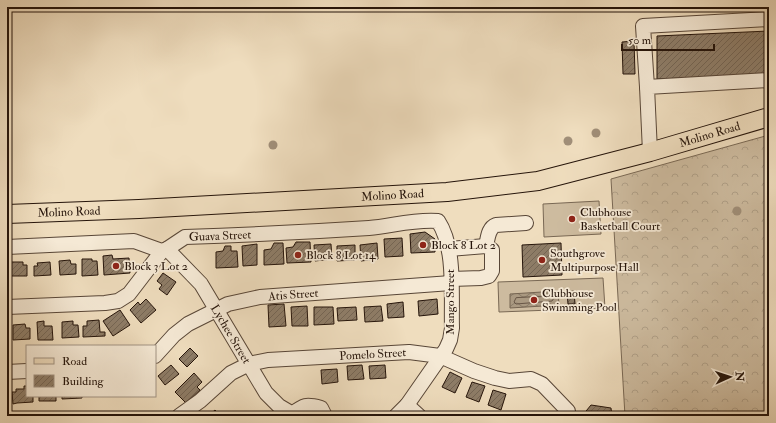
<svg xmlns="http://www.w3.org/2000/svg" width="776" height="423" font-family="'IM FELL Double Pica',serif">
<defs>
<pattern id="forest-crowns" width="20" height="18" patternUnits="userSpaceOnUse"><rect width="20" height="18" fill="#cdbb9f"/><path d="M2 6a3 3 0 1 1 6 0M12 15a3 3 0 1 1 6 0" fill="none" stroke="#b0a088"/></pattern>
<pattern id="water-waves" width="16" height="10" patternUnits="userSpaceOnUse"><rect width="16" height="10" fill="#aa9981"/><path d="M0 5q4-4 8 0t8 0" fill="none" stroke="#8a7c68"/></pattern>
<pattern id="building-hatch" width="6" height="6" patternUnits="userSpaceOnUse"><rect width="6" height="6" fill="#8e7d68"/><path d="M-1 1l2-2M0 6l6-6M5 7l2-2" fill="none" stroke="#746554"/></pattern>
</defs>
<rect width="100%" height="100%" fill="#efddbe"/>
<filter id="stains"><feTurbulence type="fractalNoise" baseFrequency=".005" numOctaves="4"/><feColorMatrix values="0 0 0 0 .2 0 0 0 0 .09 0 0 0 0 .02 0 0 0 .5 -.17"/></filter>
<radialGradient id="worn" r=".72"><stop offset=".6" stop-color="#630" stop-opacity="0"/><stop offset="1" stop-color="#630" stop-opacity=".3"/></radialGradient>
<path fill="url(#forest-crowns)" stroke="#796854" d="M769 135V416H625L611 179Z"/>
<path fill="#cdbb9f" stroke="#796854" d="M599 201 601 234 544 237 543 204Z
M603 278 605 308 499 312 498 282Z"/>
<path fill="url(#water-waves)" stroke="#756451" d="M558 291 559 305 510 308V294Z"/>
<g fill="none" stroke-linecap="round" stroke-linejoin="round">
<path stroke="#685646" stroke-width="1" d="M552 296 554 298 552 301 516 304 514 302 516 298Z"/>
</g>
<path fill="url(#building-hatch)" stroke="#25140a" d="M769 31V75L657 79V36Z
M634 41 635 74H623L622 42Z
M425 232 435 239V252L411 253 410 234Z
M402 238 403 256 385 257 384 239Z
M296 242H310L311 262 287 263 286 248 293 247Z
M274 243H283L284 264 264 265V250L271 249Z
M377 243 378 259 361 261 360 245Z
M561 243 562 275 523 277 522 245Z
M257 244V265L243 266 242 246Z
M331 244 332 259 315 261 314 245Z
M355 245V260L337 261V246Z
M225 246H231V251H237L238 267 216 268V252L223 251Z
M112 255 113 259 129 258 130 273 104 275 103 256Z
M82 259H92V261H97L98 275 82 276Z
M70 260 71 264H76V274L60 275 59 261Z
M10 262H23V265H27V276H10Z
M50 262 51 275 34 276V266H38L37 263Z
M163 273 176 282 167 295 159 289 162 285 157 281Z
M574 291 575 304H568L567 292Z
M146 299 156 310 141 323 130 310 138 302 140 305Z
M437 299 438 314 419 316 418 301Z
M403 302 404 317 388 318 387 304Z
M284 304 286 326 269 327 268 305Z
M307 306 308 326H292L291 307Z
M381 306 383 321 365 322 364 307Z
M314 307H333L334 324 314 325Z
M356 307 357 320 338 321 337 308Z
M120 310 130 325 113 336 103 321Z
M99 320 100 332H105V336L83 337V326H87V321Z
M44 321V326H52L53 340H38L37 322Z
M73 321V325H78L79 337 62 338V322Z
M25 324 26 328H30V339L13 340V325Z
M190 348 198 356 187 367 179 359Z
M171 365 179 374 165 385 158 376Z
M362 365 364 379 348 380 347 366Z
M385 365 386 378 370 379 369 366Z
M337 369 338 382 322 384 321 370Z
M450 372 462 378 455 393 442 387Z
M194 373 202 382 197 387 200 390 186 403 175 392Z
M472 382 485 386 479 402 466 397Z
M24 386H27V396H33V402L17 403 13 404 12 392H16V389H24Z
M493 390 506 394 501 410 488 405Z
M39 396H56V401H39Z
M62 396H82V398L62 399Z
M591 405 611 408 612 416H582Z
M215 410 221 416H208Z"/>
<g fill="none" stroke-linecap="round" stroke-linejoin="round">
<g stroke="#584637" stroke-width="16">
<g id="minor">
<path d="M647 87 643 26 769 19"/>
<path d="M650 152 647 87 769 80"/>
<path d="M486 246C488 238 488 228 496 225L526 223"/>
<path id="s1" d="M7 247 134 241 162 251 167 249 185 237C246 235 308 232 369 228 392 226 414 219 438 221 456 248 451 296 452 328L450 340 446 349 407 405 396 416"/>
<path id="s2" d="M167 249 201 284 266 393 279 406 296 416"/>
<path d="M449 249 486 246 492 250V271L489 276 481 278 451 279"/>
<path d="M7 307 105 303 118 301 129 294 162 251"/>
<path id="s3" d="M155 356 174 335 188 324 228 304 260 297 451 283"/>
<path d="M7 372 27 371"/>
<path d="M407 405 419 416"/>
<path d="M292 414C304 405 306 404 321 408L325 416"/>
<path id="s4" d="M179 416 200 401 231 373 249 364 268 360 409 352 440 356 474 371 495 378 509 381 531 379 542 384 568 411"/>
</g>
</g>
<g stroke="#25140a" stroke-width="20">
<g id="major">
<path id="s5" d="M7 214 139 209 447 192 538 181 650 152 769 117"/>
</g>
</g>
<use href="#minor" stroke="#f5e9d5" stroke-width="14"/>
<use href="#major" stroke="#efddbe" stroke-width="18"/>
</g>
<g fill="#a08e78">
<circle cx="596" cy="133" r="4.5"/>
<circle cx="568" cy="141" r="4.5"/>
<circle cx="273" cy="145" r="4.5"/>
<circle cx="737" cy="211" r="4.5"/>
</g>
<g fill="#8f2418" stroke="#f5e9d5" stroke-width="1.5">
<circle cx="572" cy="219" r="4"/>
<circle cx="423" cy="245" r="4"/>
<circle cx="298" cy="255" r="4"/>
<circle cx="542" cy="260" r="4"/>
<circle cx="116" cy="266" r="4"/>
<circle cx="534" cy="300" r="4"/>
</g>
<g text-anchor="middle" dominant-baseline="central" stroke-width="3.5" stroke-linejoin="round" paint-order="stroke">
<g font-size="12" fill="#25140a" stroke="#f5e9d5">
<text stroke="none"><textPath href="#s5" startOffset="710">Molino Road</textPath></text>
<text stroke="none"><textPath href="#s5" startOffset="386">Molino Road</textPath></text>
<text stroke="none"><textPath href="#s5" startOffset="62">Molino Road</textPath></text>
<text stroke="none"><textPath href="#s1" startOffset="219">Guava Street</textPath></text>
<text stroke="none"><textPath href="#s3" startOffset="157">Atis Street</textPath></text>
<text transform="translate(450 302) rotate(-90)">Mango Street</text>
<text stroke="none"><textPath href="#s2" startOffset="107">Lychee Street</textPath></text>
<text stroke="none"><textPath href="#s4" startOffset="212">Pomelo Street</textPath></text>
</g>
<g font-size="12" fill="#25140a" stroke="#f5e9d5" text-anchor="start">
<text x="580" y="212">Clubhouse<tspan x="580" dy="14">Basketball Court</tspan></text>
<text x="431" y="245">Block 8 Lot 2</text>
<text x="550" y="253">Southgrove<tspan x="550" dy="14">Multipurpose Hall</tspan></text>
<text x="306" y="255">Block 8 Lot 14</text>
<text x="124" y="266">Block 3 Lot 2</text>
<text x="542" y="293">Clubhouse<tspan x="542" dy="14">Swimming Pool</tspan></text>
</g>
</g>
<rect width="776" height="423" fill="none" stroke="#efddbe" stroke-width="24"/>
<rect x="8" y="8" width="760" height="407" fill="none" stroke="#25140a" stroke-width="2"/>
<rect x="12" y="12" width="752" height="399" fill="none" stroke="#25140a"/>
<rect x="26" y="345" width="130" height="52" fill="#f5e9d5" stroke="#a29484"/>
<rect x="34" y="358" width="20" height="6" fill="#efddbe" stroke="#a29484"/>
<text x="62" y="365" font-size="12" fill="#25140a">Road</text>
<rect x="34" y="375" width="20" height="12" fill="url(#building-hatch)" stroke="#a29484"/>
<text x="62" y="385" font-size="12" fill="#25140a">Building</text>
<g transform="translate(730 377) rotate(87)" stroke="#f5e9d5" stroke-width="3" paint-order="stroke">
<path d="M0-3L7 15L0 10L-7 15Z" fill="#25140a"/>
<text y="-6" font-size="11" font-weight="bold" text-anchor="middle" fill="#25140a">N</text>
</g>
<path d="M622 44v6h92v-6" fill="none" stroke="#25140a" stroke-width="2"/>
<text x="628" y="44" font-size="12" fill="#25140a" stroke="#f5e9d5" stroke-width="3" paint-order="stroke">50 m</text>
<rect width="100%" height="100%" filter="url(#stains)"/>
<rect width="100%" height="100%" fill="url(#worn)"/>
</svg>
